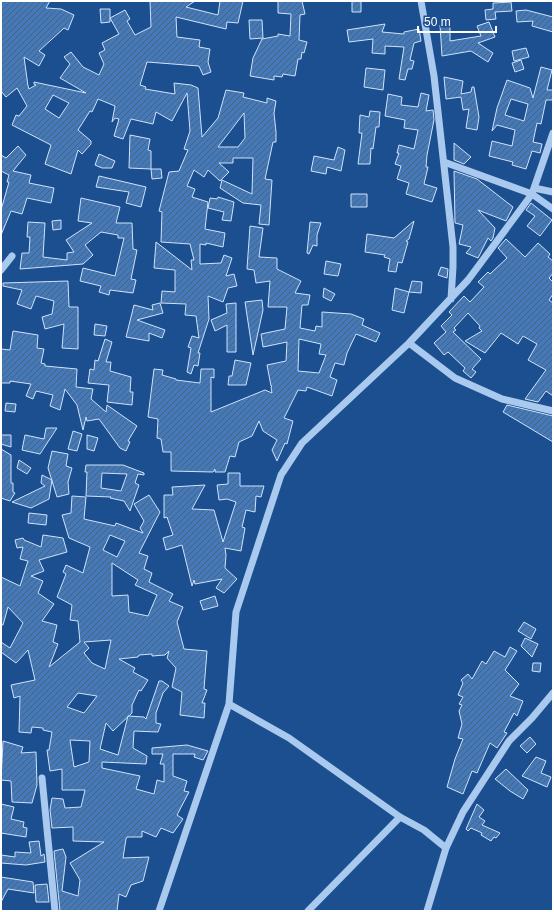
<svg xmlns="http://www.w3.org/2000/svg" width="554" height="912" font-family="Helvetica,sans-serif">
<defs>
<pattern id="building-hatch" width="6" height="6" patternUnits="userSpaceOnUse"><rect width="6" height="6" fill="#4478b7"/><path d="M-1 1l2-2M0 6l6-6M5 7l2-2" fill="none" stroke="#486282"/></pattern>
</defs>
<rect width="100%" height="100%" fill="#1b4f8f"/>
<path fill="url(#building-hatch)" stroke="#cfe3fa" fill-rule="evenodd" d="M1 1H50L46 8 61 9 74 15 68 30 64 28 39 51 45 55 39 66 24 57 28 86 29 89 36 85 34 84V82L86 93 60 78 70 64 64 57 71 52 83 67 99 75 104 64 99 53 105 50 102 43 119 34 110 18 125 10 130 19 127 21 135 35 151 27 150 1H195L186 7 218 15 220 1H243L238 23 227 22 226 29 176 17 177 37 200 40 199 47 210 49 208 62 211 72 203 75 199 66 147 62 140 85 146 87 145 89 175 94 174 83 191 85 198 88 202 137 218 118 226 90 244 93 243 97 267 103V98L276 101 274 113 276 132V142H273L265 179 272 180 269 225 259 224 261 205 243 203 220 188 222 180 252 194 253 158H233V163H219L229 172 220 181 208 170 204 177 194 170 187 186 195 189 192 197 208 202 205 229 225 233 223 247 206 243V245L200 244V264L221 263 224 255 232 258 226 276 234 274 237 286 228 288 223 302 208 296 209 319 198 353H200L198 366 194 365 191 374 187 372 191 348 188 347 192 336 199 338 196 316 185 315 186 304 161 303 162 291 175 292V270L154 268 156 242 192 270 191 260H194L190 244 161 242 162 212 159 211 169 172 179 171 188 150 184 149 190 131 187 93 172 121 156 112 153 124 131 119 123 139 114 136 119 119 115 118 112 122 115 106 98 99 92 112 90 111 78 130 91 141V144L82 154 78 150 71 174 45 164 51 145 12 125 16 115 19 116 27 106 17 88 6 97 1 91ZM53 95 69 103 59 118 45 109ZM244 113 245 138 238 147H218Z
M278 1H302L305 14 300 15 299 40 307 42 304 53 302 52 301 59H298L295 76 283 74 282 77 274 76V80L250 76 253 58 262 39 278 36V34L290 36 291 14 278 13Z
M352 1H361V12H352Z
M511 2 512 11 495 12 496 19 486 20 485 10 493 9V3Z
M100 9H110V22L101 23Z
M526 10 553 17V32L532 26 533 21 517 22 516 11Z
M249 20H262L263 38 250 39Z
M489 22 495 37 478 43 493 53 488 62 471 51 442 56 440 25H450V41L481 36 477 26Z
M385 24 382 32 404 34V32L419 29 421 41 414 43 410 60 414 61 412 69H408L405 80 399 79 404 47 385 46V54L372 53 373 39 349 42 347 30Z
M526 48 529 57 514 61 512 51Z
M521 60 524 69 515 72 512 63Z
M541 67 552 70 547 90H553V100H546L541 124 537 123 533 142 542 144 540 153 532 151 526 169 512 165 513 162 489 156 492 141 512 146 515 130 497 125 492 131 497 108 507 80 530 88 533 98ZM511 99 528 104 524 121 505 115Z
M366 68 385 70 383 90 364 87Z
M444 77 463 81 461 94 471 92 472 87H474L479 117 477 130 466 128 469 109 463 110 461 97 446 99Z
M421 93 429 95 426 111 433 110 434 120 427 155 426 167H428L424 184 437 188 432 202 406 194 409 183 397 179 401 166 395 164 399 153H397L399 145 414 149 418 130 404 128 405 120 385 116 388 94 402 97 401 105 418 107Z
M370 111 380 112 379 127H376L373 149 371 148 370 164H358L362 133H359L360 115 369 117Z
M130 135 150 139 148 150 151 151V169L129 168Z
M454 143 471 157 464 164 454 160Z
M18 146 26 155 13 171 31 175 29 183 54 188 51 203 27 198 22 214 11 211 1 235V210L9 182H7L9 175 1 171V155L6 158Z
M338 147 345 150 341 171 327 167 326 174 311 171 314 156 334 160Z
M99 154 115 161 112 168H102L95 165Z
M151 169H161L162 178 152 179Z
M454 171 477 179 513 207 506 221 478 210 495 228 493 238 491 241 488 238 478 258 466 253 471 247 459 244 463 225 455 223Z
M99 176 146 187 141 207 126 203 129 192 96 187Z
M351 194H367V207H351Z
M218 197 234 202 231 221 222 220 224 212 208 208 210 198 217 199Z
M81 198 120 207 116 223H132L133 249 137 250 131 279 136 280 133 293 110 290 109 295 99 292 101 286 80 281 83 268 115 276 124 238H118V235L101 232 85 245 93 255 83 264 20 269 22 253H29L30 237H27L28 222 45 223 43 257 67 260V253L74 252 66 240 92 223 78 221Z
M531 203 552 220 540 236 527 226 535 216 526 210Z
M61 220V229L53 230 52 221Z
M414 221 409 239 406 241 408 242 402 263 398 262 396 272 388 271 390 259 384 257 385 255 365 252 367 234 394 238Z
M310 222 321 223 317 235V246L313 245 309 254 307 253Z
M250 226 263 228 259 257 277 258V269L301 281 295 293 310 295 308 305H302L300 328 315 331 316 326 322 327V312L351 314 364 319 362 325 380 333 376 342 356 334 347 353 344 365 335 363 330 377 337 380 332 396 307 387 306 391 298 390 284 418 293 421 287 444 285 443 277 461 272 450 277 440 263 431 259 421 252 436 239 442 235 457 230 456 225 472H215V469L213 472 171 471V452H163L161 439 157 438 158 419 148 417 154 369 163 370 162 375 176 379V380L200 383 201 369H214V378L211 377V412L265 390 272 393 271 387 272 386H271L267 365 286 361 287 342 263 347 261 334 285 329 287 307H268L270 281 256 283 254 270 247 269ZM299 339 321 344 319 354 326 355 319 373 298 371Z
M506 239 525 257 538 243 550 254 548 257 553 261V273L549 278 553 282V294L549 300 553 303V396L546 391 538 402 525 399 546 370 528 360 537 344 523 336 518 344 501 333 485 353 465 341 482 331 479 328 480 326 468 313 454 328 456 330 453 332 481 359 472 369 476 372 471 378 463 371 465 368 448 352 444 355 434 343 446 332 441 326 452 315 449 312 464 296 470 302 484 287 478 282 488 272 490 274 507 258 498 248Z
M326 261 341 264 338 276 324 274Z
M441 267 448 269 447 278 438 275Z
M68 281 69 307H78V349L62 348 64 324 45 329 42 317 52 314 54 301 36 296 31 309 17 304 22 290 3 286V283Z
M412 281 422 282 421 293 409 292Z
M324 288 335 294 331 301 323 297Z
M395 288 409 292 404 313 392 310Z
M262 300 263 310 253 355 245 302Z
M160 303 163 313 137 320 165 330 162 338 149 333V341L126 337 134 305 153 310 152 305Z
M236 303V352H227V325L215 331 211 320 227 313 226 304Z
M95 324 107 326 105 336 94 335Z
M13 331 38 335 37 348 44 349 41 363 45 364V366L77 369 76 387 93 389 91 399 106 412 107 405 137 426 128 441 130 442 126 451 120 448 99 419 87 421 86 417 83 430 77 405 65 389 60 410 50 406 53 395 36 391 33 399 26 396 31 384 10 381V383H1V349L10 350Z
M105 339 112 342 106 362H111L110 371 131 377 130 392H133L132 405 107 402 109 385 88 383 90 369 94 370 95 360 98 361Z
M235 360 251 363 246 385H228L229 376H232Z
M6 403 16 404 15 412 5 411Z
M507 405 553 416V442L503 412Z
M46 428H57L40 454 22 450 25 435 44 439Z
M73 431 82 434 77 451 68 449Z
M1 435H11V447L1 444Z
M87 435 98 438 94 451 87 449Z
M1 449 11 455V483H13V492L15 493 10 501 1 498Z
M52 451 68 454 66 466 72 468 68 482 69 494 57 497 48 468Z
M19 460 31 468 27 474 17 468Z
M86 465H123L144 473V475L138 474 135 483 139 485 130 511 124 501 110 498 111 497 86 496 87 472H85ZM102 473 127 474 121 491 101 488Z
M228 473H240V486H264L261 497 256 496 255 512 246 510 242 527 245 528 241 551 225 548 226 555 225 568 237 579 224 593 216 588 222 579 195 584 194 580 192 586 182 545 166 550 163 538 173 535 167 517 164 518V495H173L172 487 205 485 192 509 214 510 223 542 236 502 227 499 219 500 217 485 228 484Z
M42 475 52 480 49 499 31 508 12 502 45 486 41 483Z
M149 495 160 512 139 553 148 556 144 569 152 573 149 582 173 594 169 601 183 607 177 622 184 649 207 651 204 689 207 690 202 703H205L204 718 180 715 182 692 172 687 176 668 167 658 169 651 165 655 152 656V654L139 655 138 657 119 659 135 668 133 672 148 680 141 691 139 690 132 705V713L113 731 106 723 100 749 118 755 128 716 144 717 146 719 159 681H162L169 686 163 693 156 713V723L161 724 158 732 134 731 133 748 147 756 146 764 102 762V768L140 776 136 789 154 794 157 780 164 782V764H160L163 754H152V748L187 745 208 751 203 760 194 757 195 754H173V776L187 781 184 791 189 792 177 815 183 819 173 833 161 828 156 837 142 831V837H127L126 839 123 858 149 857 143 881 131 885 126 897 119 894 117 911H60L54 851 63 849 66 857 62 891 78 896 80 880 70 863 104 842 73 841V827L52 828 50 810 52 798 63 799 65 808 81 807 85 790H62V769L50 771 47 750H49L52 732 43 730V728L32 727 31 733 19 732 20 696 14 698 11 685 35 680 28 650 16 663 1 652V642L10 648 23 623 8 607 3 625H1V577L20 586 28 561 20 559 23 547 17 548 15 540 23 538 24 540 41 547 43 535 63 538 67 552 39 560 44 571 31 576 43 581 38 593 54 604 42 621 57 625 53 642 58 644 49 667 80 642 78 621 70 620 72 605 57 597 66 574 63 572 66 565 83 573 90 547 69 538 62 515 71 513 72 496 86 497 84 519 115 526 116 523 143 533 140 528 144 521 134 504ZM110 535 125 541 117 557 103 550ZM112 563 138 580 135 585 157 595 148 616 129 612 128 595 112 596ZM111 640 105 669 92 663 84 653 89 648 84 642ZM78 693 97 696 84 713 67 707ZM70 740 90 741 89 762 74 767Z
M29 513 47 515 46 525 28 523Z
M215 596 218 606 203 610 200 601Z
M524 622 536 629 531 639 518 631Z
M525 638 538 644 532 657 521 646Z
M510 647 517 651 505 670 519 684 510 696 523 701 517 716 514 713 504 732 507 733 497 748 490 743 477 773 472 771 463 794 447 787 455 759 463 739 458 738 462 724 459 711 462 705 459 704 463 697 458 695 463 683 461 680 468 674 472 679 482 661 486 664 494 651 505 657Z
M533 663H541L540 672 532 671Z
M530 737 536 744 527 753 520 746Z
M3 741 23 747 21 753 36 752 37 785 32 803 12 802 11 781 1 780Z
M536 757 546 761 541 773 551 777 547 787 522 776Z
M506 769 528 790 523 799 510 791 495 779Z
M1 804 14 807 11 819 24 822 23 827 27 828 26 837 1 833Z
M477 804 484 810 479 817 485 821 482 825 500 833 496 838 494 837 491 841 481 835 482 833 471 828 468 831 466 829Z
M39 841 41 856 44 854 45 862 26 865 1 863V855L15 857V852L31 853 29 842Z
M1 877 33 882 34 893 8 889 1 902Z
M47 884 49 902H36L35 885Z"/>
<g fill="none" stroke-linecap="round" stroke-linejoin="round">
<path stroke="#a9c9ee" stroke-width="7" d="M421 1 434 76 453 247V267L451 299
M444 162 532 194 553 209
M534 188 553 192
M1 270 12 256
M409 343 455 378 502 399 553 411
M229 704 289 738 400 817 424 830 446 848
M42 778 55 911
M159 911 229 704 236 612 281 475 302 443 409 343 468 280 532 194 553 133
M308 911 400 817
M427 911 446 848 463 812 509 741 532 718 553 693"/>
</g>
<rect width="554" height="912" fill="none" stroke="#ffffff" stroke-width="4"/>
<path d="M418 26v6h78v-6" fill="none" stroke="#ffffff" stroke-width="2"/>
<text x="424" y="26" font-size="12" fill="#ffffff" stroke="#1b4f8f" stroke-width="3" paint-order="stroke">50 m</text>
</svg>
